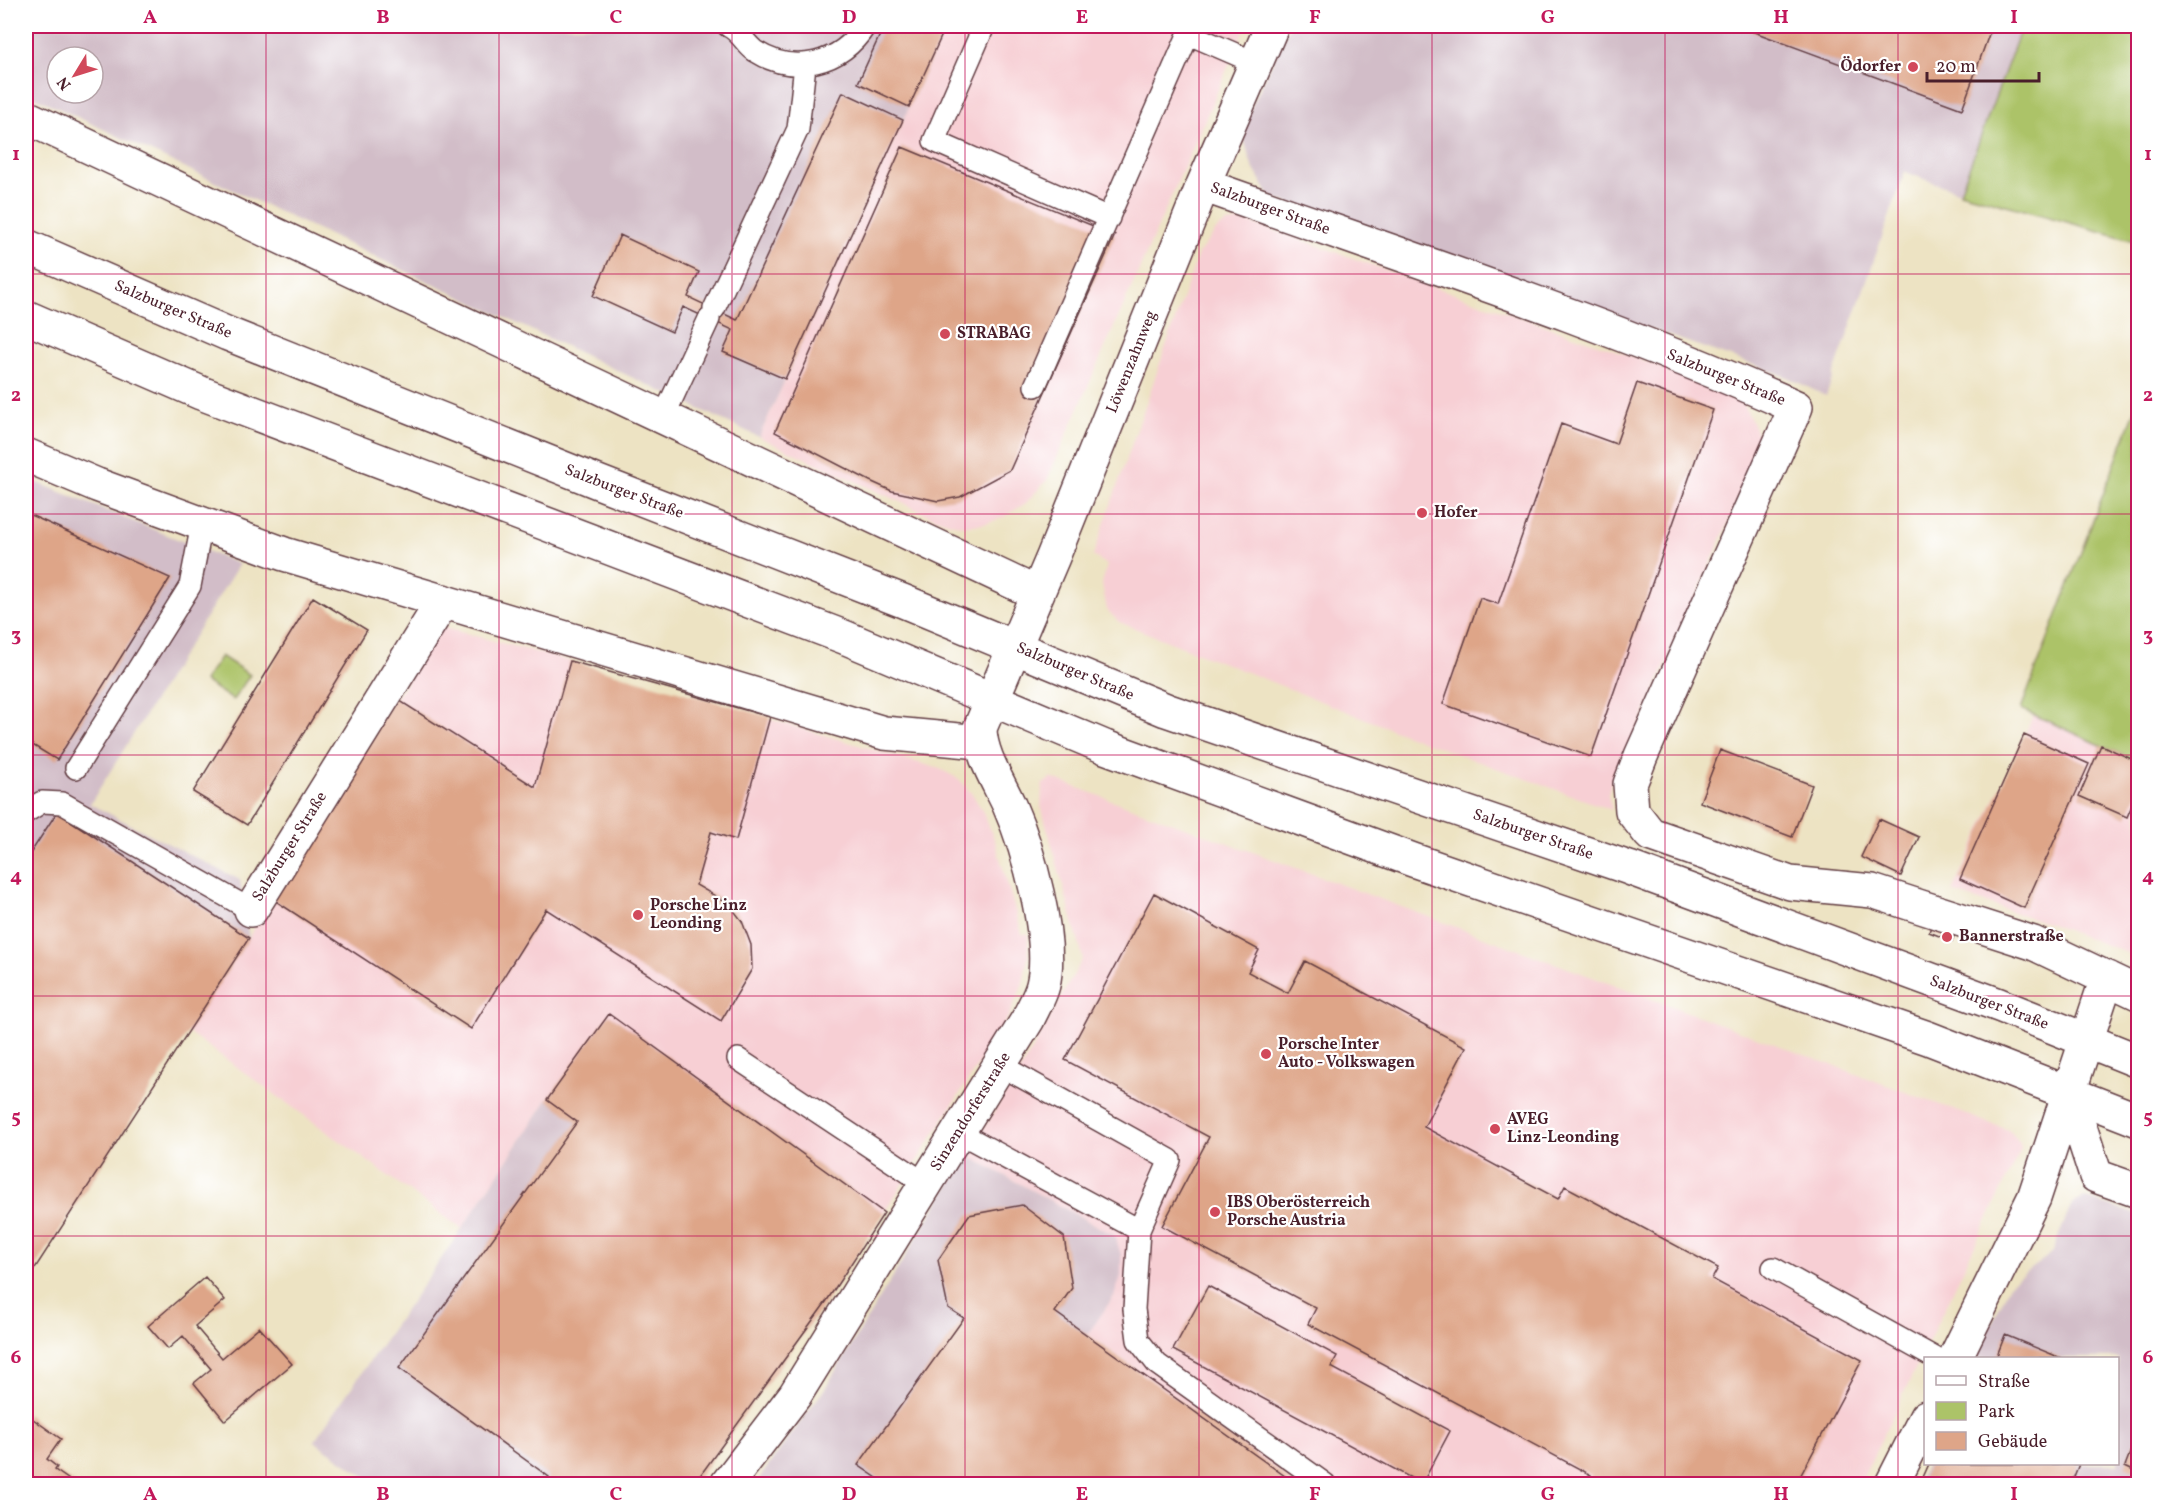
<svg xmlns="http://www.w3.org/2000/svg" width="2164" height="1510" font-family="Vollkorn,serif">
<rect width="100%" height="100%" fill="#fff"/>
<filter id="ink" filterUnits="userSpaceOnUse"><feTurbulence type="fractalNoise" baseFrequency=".0167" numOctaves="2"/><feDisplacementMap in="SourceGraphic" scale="12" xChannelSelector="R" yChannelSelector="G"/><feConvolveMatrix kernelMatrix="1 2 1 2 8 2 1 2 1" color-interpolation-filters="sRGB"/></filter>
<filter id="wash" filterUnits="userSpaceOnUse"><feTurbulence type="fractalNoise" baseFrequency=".008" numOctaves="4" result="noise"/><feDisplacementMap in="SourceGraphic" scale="24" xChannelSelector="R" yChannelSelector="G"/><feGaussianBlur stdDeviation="1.35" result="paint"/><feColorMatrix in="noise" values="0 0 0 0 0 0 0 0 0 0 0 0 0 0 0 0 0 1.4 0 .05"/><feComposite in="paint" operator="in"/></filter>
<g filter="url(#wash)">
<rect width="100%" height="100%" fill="#ede3c3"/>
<path fill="#f7cfd4" d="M946 26H1246L1047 480 1026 503 1004 517 984 524 961 526 935 518 759 437Z
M1239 221 1253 223 1717 386 1733 395 1745 407 1759 437V453L1629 749 1613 776 1608 795 1612 810 1422 741 1119 622 1107 610 1102 584 1107 565 1093 556 1198 254 1218 228 1227 223Z
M441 627 570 661 940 769 959 779 973 795 983 812 995 841 1022 934H1028V957L1023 984 1009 1016 884 1213 547 1100 462 1229 188 1032 249 938 268 895 367 745Z
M2034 714 2138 762V957L2047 923 1952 892Z
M1051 778 2011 1131 2020 1143 2021 1149 1860 1484H1296L1087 1334 1114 1296 1115 1236 967 1155 1029 1055 1083 958 1041 806 1042 785Z"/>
<path fill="#d2bdc8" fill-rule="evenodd" d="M26 26H946L759 437 26 93ZM57 57H93V93H57Z
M1290 26H2022L1960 192 1905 172 1826 396 1785 376 1270 197 1252 166 1243 136 1249 112Z
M26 478 239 564 90 804 240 880 249 938 26 1282Z
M609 1014 884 1213 826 1302 694 1484H376L314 1441 462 1229 547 1100Z
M967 1155 1115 1236 1121 1255V1276L1114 1296 1087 1335 1296 1484H755L824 1390Z
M2084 1198 2138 1215V1484H1916L1926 1464H2118V1358H1975L2011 1283 2051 1254 2072 1204Z"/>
<path fill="#acc368" stroke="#7b714a" stroke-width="1.5" d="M2022 26H2138V242L1960 192Z
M2138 403V762L2021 709Z
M221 656 250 675 233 700 204 681Z"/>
<g id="blocks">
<path fill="#dea588" d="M884 26H946L909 107 858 83Z
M1738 26H1992L1962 109Z
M843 92 903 120 785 379 723 352 733 330 683 307 672 332 593 296 620 235 699 272 688 297 737 320Z
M902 147 1115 235 1010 470 960 497 938 501 892 491 870 481 775 432Z
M1637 383 1713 410 1591 757 1443 704 1480 598 1498 604 1561 424 1616 444Z
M26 513 170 578 57 760 26 741Z
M313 597 367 630 247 825 193 792Z
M570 661 770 717 736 840 711 832 696 885 729 904 742 921 751 945 752 969 721 1021 546 909 471 1029 268 896 394 697 535 787Z
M2024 735 2089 764 2024 908 1960 879Z
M2101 745 2138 762V791L2127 817 2079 796Z
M1720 750 1812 785 1792 837 1700 802Z
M57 812 249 938 26 1282V860Z
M1879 819 1919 837 1901 876 1861 857Z
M1154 893 1259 950 1248 972 1288 993 1305 961 1466 1047 1424 1127 1558 1199 1565 1186 1718 1268 1712 1279 1862 1360 1796 1484H1585L1591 1475 1308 1324 1316 1308 1162 1226 1209 1137 1065 1060Z
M1932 924 1955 933 1952 941 1929 932Z
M609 1014 884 1213 826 1302 694 1484H544L549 1477 399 1368 577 1122 547 1100Z
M1022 1205 1064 1237 1072 1288 1055 1312 1296 1484H886L858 1465 964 1318 948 1308 938 1260 969 1215Z
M205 1277 225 1300 195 1326 222 1358 259 1327 292 1364 225 1421 194 1383 211 1369 183 1336 168 1349 148 1326Z
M1208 1286 1337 1356 1331 1367 1450 1431 1422 1484 1173 1350Z
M2005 1335 2061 1358H1996Z
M26 1414 61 1439 47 1459 57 1467 55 1470 75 1484H31L26 1480Z
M2138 1432V1472L2125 1466Z
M1929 1464H2079L2071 1484H1920Z"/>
</g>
</g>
<g filter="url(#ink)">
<use href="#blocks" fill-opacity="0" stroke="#623c42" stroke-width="1.5"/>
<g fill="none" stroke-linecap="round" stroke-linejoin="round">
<g stroke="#623c42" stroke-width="24">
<path id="service" d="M728 26C740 31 745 44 755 51 794 76 841 64 865 26
M984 26 934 141 1109 218
M1189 34 1256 63
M714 309 798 129 805 65
M1035 386 1192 26
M663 418 709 319
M76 768 190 586 202 524
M26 812 42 802 62 803 251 910
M738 1059 926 1184
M1000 1065 1170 1160 1139 1230 1134 1309 1138 1340 1157 1364 1325 1484
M958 1132 1139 1230
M1773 1268 1935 1358"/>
</g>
<g stroke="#623c42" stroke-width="36">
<path id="minor" d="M26 117 1036 593
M1203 185C1402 256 1604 321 1796 407L1641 756 1630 784 1632 811 1650 834 1790 883 1872 891 1918 906 2033 943 2138 993
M26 455 97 485 284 554 884 733 980 742
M251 910 443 601
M2069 1093 2096 1176 2138 1191
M1955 1358 2034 1198 2107 978
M727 1484 795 1395 1028 1019C1033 1008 1040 997 1043 985 1054 939 1028 848 1009 805 998 781 980 754 980 728L1053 557 1203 185 1272 26
M1892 1484 1926 1417"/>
</g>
<g stroke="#623c42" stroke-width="36">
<path id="primary" d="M26 246 228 334 598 482 903 601 1166 710 1629 868 1999 1005 2138 1061
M26 317 201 393 844 637 1105 747 1413 860 1928 1038 2138 1120"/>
</g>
<use href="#service" stroke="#fff" stroke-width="21"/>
<use href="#minor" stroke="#fff" stroke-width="33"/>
<use href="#primary" stroke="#fff" stroke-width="33"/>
</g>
</g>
<path fill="none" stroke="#c2185b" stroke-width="1.5" stroke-opacity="0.55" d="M266 26V1484M499 26V1484M732 26V1484M965 26V1484M1199 26V1484M1432 26V1484M1665 26V1484M1898 26V1484M26 274H2138M26 514H2138M26 755H2138M26 996H2138M26 1236H2138"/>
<g fill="#d1495b" stroke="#fff" stroke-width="2">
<circle cx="1913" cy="67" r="6"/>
<circle cx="945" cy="334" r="6"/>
<circle cx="1422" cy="513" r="6"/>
<circle cx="638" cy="915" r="6"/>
<circle cx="1947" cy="937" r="6"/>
<circle cx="1266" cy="1054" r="6"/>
<circle cx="1495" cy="1129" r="6"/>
<circle cx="1215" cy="1212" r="6"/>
</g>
<g text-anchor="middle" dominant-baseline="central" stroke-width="4.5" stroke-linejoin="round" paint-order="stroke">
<g font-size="16" font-weight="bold" fill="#4a1f2b" stroke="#fff" text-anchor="start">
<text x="1901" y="67" text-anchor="end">Ödorfer</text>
<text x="957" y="334">STRABAG</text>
<text x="1434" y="513">Hofer</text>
<text x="650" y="906">Porsche Linz<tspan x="650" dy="18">Leonding</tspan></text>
<text x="1959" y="937">Bannerstraße</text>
<text x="1278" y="1045">Porsche Inter<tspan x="1278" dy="18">Auto - Volkswagen</tspan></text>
<text x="1507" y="1120">AVEG<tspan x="1507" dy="18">Linz-Leonding</tspan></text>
<text x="1227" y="1203">IBS Oberösterreich<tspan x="1227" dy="18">Porsche Austria</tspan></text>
</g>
<g font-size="16" fill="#4a1f2b" stroke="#fff">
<text transform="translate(1270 209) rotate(20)">Salzburger Straße</text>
<text transform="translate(173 310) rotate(23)">Salzburger Straße</text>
<text transform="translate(1132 362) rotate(-68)">Löwenzahnweg</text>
<text transform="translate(1726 378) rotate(22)">Salzburger Straße</text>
<text transform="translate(624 492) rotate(21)">Salzburger Straße</text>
<text transform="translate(1075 672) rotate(23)">Salzburger Straße</text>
<text transform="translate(1533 835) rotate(19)">Salzburger Straße</text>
<text transform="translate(290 847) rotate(-58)">Salzburger Straße</text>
<text transform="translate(1989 1003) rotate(21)">Salzburger Straße</text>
<text transform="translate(971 1112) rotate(-58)">Sinzendorferstraße</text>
</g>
</g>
<rect width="2164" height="1510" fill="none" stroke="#fff" stroke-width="66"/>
<rect x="1924" y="1357" width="195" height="108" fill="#ffffff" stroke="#b7a5aa" stroke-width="1.5"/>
<rect x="1936" y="1376" width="30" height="9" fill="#ffffff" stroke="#b7a5aa" stroke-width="1.5"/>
<text x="1978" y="1387" font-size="18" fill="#4a1f2b">Straße</text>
<rect x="1936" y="1402" width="30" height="18" fill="#acc368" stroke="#b7a5aa" stroke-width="1.5"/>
<text x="1978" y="1417" font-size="18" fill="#4a1f2b">Park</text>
<rect x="1936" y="1432" width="30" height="18" fill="#dea588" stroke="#b7a5aa" stroke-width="1.5"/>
<text x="1978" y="1447" font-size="18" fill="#4a1f2b">Gebäude</text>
<g transform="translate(75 75) rotate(232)"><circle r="28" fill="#ffffff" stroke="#b7a5aa" stroke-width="1.5"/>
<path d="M0-4.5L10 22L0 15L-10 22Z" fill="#d1495b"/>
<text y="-9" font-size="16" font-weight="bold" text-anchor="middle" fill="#4a1f2b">N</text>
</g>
<path d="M1927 72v9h112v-9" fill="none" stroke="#4a1f2b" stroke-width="3"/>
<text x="1936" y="72" font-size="18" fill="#4a1f2b" stroke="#ffffff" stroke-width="4.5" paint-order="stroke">20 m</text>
<rect x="33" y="33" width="2098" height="1444" fill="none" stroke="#c2185b" stroke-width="2"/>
<g font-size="20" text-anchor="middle" font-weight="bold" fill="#c2185b">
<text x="150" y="23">A</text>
<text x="383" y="23">B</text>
<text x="616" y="23">C</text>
<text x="849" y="23">D</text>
<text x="1082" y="23">E</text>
<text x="1315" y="23">F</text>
<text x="1548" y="23">G</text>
<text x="1781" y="23">H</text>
<text x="2014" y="23">I</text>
<text x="16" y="160">1</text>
<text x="2148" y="160">1</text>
<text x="16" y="401">2</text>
<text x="2148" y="401">2</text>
<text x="16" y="641">3</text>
<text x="2148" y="641">3</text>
<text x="16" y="882">4</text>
<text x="2148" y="882">4</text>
<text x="16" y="1123">5</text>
<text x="2148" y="1123">5</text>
<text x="16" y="1363">6</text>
<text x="2148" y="1363">6</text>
<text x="150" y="1500">A</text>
<text x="383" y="1500">B</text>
<text x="616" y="1500">C</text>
<text x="849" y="1500">D</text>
<text x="1082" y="1500">E</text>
<text x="1315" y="1500">F</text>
<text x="1548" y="1500">G</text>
<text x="1781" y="1500">H</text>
<text x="2014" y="1500">I</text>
</g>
</svg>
